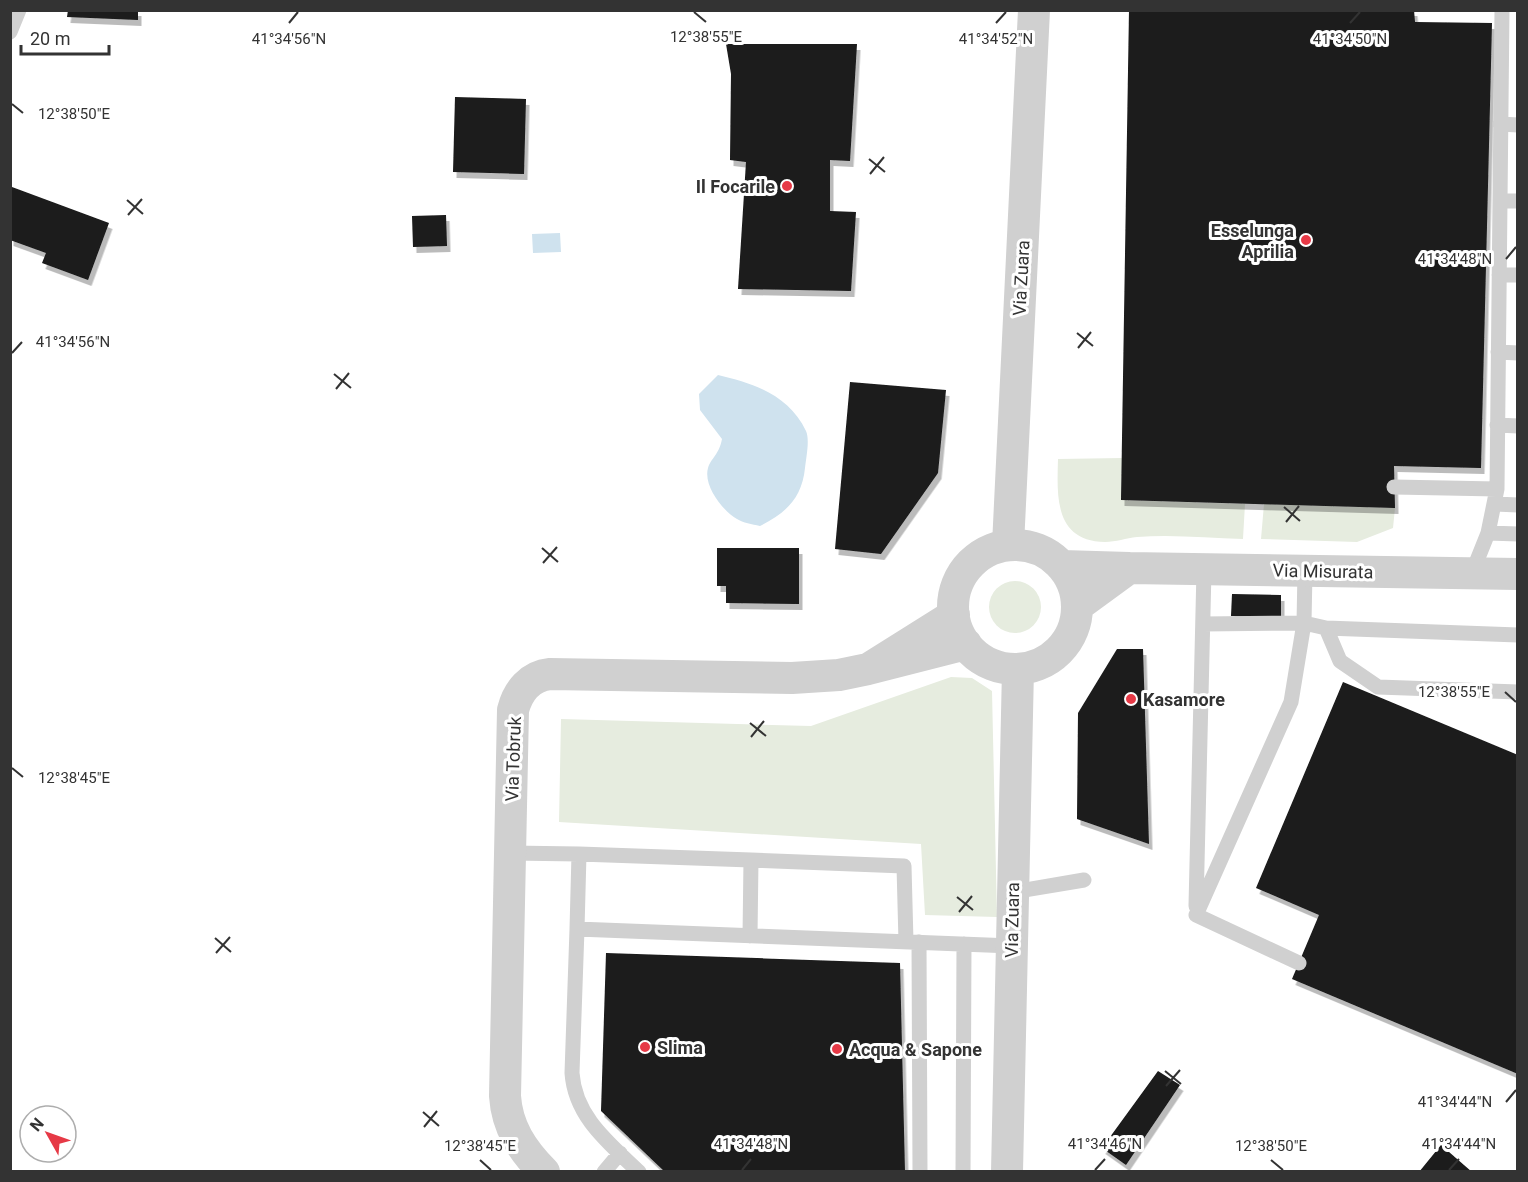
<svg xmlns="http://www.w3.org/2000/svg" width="1528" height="1182" font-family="Roboto,sans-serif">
<defs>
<filter id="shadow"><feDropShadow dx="3.5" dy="6" stdDeviation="0" flood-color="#0004"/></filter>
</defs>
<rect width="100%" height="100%" fill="#fff"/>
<path fill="#e6ecdf" d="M1122 458 1121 500 1245 504 1243 539C1208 538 1172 534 1137 537 1126 538 1116 542 1105 542 1054 541 1057 496 1058 459Z
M1264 504 1395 508 1393 528 1357 542 1261 539Z
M989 607a26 26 0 1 1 52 0a26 26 0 1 1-52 0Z
M951 677 972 678 992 691 997 917 925 915 921 844 559 822 561 719 811 726Z"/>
<path fill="#cfe2ee" d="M560 233 561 252 533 253 532 234Z
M718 375C753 383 789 395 806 431 810 440 806 458 805 468 802 498 786 513 760 526 752 524 743 523 737 519 723 511 703 486 708 468 711 458 719 455 722 439L700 410 699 394Z"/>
<path fill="#1a1a1a" filter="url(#shadow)" d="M68 10H138V20L67 17Z
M1129 10H1414L1415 22 1492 23 1481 468 1394 466 1395 508 1121 500Z
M726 44H857L850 161 830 160V211L856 212 851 291 738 289 746 162 730 160 731 74Z
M455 97 526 99 524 174 453 172Z
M12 187 109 223 88 280 42 263 46 253 10 240Z
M446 215 447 246 413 247 412 216Z
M850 382 946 390 938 473 881 554 835 549Z
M717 548H799V604L726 603V586H717Z
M1232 594 1281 595V617L1231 616Z
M1117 649H1143L1149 844 1077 819 1078 713Z
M1343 682 1518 755V1074L1292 979 1319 915 1256 888Z
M606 953 900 963 905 1172H665L601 1111Z
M1158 1071 1180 1085 1126 1165 1102 1148Z
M1441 1145 1472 1172H1419Z"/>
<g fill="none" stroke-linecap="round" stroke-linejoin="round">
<path stroke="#d0d0d0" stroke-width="15" d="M10 32 19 10
M1500 124 1518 125
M1500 201H1518
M1499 275H1518
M1498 352 1518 353
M1497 425 1518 426
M1394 487 1497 489
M1495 504 1518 505
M1488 533 1518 534
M1472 573 1488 533 1497 489 1502 10
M1203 624 1304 623 1326 628 1518 635
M1326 628 1340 661 1378 687 1518 692
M510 853 579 854
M751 860 904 866 906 942
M1013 892 1084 880
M1196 906 1204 570
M1196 915 1291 702 1304 623 1305 571
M1196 915 1299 963
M577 929 579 854 751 860 750 936
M919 942 920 1172
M604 1172 620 1153
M639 1172C609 1143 575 1117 572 1073L577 929 1012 946
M963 1172 964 944"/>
<path stroke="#d0d0d0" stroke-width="32" d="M1008 545 1034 10
M953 607a62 62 0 1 1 124 0a62 62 0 1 1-124 0Z
M1062 566 1129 568 1077 606
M1129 568 1518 574
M954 615 868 669 966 644
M544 1172C522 1150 507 1127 505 1096L513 710C518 691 530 676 550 674L792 678 839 675 868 669
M1007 1172 1018 669"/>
</g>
<path fill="none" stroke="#333" stroke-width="2" d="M694 12 706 22M289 23 298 12M996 23 1006 12M1350 23 1360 12M12 104 23 113M869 159 885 172M870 174 884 157M127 200 143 214M128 215 142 199M1506 259 1516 247M1077 333 1093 346M1078 348 1091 332M12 353 22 342M334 374 351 388M336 389 349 373M1284 507 1300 521M1286 522 1299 506M542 548 558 562M543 563 557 547M1505 692 1516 702M750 723 766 736M751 737 764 721M12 768 23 777M957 897 973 910M959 912 972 896M215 938 231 952M216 953 230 937M1165 1071 1181 1084M1166 1086 1180 1070M1506 1102 1516 1090M423 1112 439 1126M424 1127 437 1111M480 1160 491 1170M1271 1160 1283 1170M742 1170 751 1159M1095 1170 1105 1159M1449 1170 1459 1159"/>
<g fill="#e63946" stroke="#fff" stroke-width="2">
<circle cx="787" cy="186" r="6"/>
<circle cx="1306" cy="240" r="6"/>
<circle cx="1131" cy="699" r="6"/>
<circle cx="645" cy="1047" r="6"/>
<circle cx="837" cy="1049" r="6"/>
</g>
<g text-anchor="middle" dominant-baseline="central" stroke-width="6" stroke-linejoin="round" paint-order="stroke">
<g font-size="18" font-weight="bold" fill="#333" stroke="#fff" text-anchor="start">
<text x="775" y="186" text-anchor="end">Il Focarile</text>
<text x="1294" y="230" text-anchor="end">Esselunga<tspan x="1294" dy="21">Aprilia</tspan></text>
<text x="1143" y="699">Kasamore</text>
<text x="657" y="1047">Slima</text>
<text x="849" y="1049">Acqua &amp; Sapone</text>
</g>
<g font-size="18" fill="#333" stroke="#fff">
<text transform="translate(1021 278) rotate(-87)">Via Zuara</text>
<text transform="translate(1323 571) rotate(1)">Via Misurata</text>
<text transform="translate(513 759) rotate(-88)">Via Tobruk</text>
<text transform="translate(1012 920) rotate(-89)">Via Zuara</text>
</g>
</g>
<g font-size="15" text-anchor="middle" fill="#333" stroke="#fff" stroke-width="6" stroke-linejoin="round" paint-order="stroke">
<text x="706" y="42">12°38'55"E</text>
<text x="289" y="44">41°34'56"N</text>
<text x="996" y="44">41°34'52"N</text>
<text x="1350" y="44">41°34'50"N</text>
<text x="74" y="119">12°38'50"E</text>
<text x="1455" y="264">41°34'48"N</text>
<text x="73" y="347">41°34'56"N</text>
<text x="1454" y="697">12°38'55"E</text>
<text x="74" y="783">12°38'45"E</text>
<text x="1455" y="1107">41°34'44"N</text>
<text x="751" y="1149">41°34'48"N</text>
<text x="1105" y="1149">41°34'46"N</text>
<text x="1459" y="1149">41°34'44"N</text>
<text x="480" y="1151">12°38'45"E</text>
<text x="1271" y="1151">12°38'50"E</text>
</g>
<rect width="1528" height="1182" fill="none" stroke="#333333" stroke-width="24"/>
<g transform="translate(48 1134) rotate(310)"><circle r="28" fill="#ffffff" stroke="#adadad" stroke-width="1.5"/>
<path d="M0-4.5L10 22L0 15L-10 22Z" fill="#e63946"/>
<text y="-9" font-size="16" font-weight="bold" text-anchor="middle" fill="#333333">N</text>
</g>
<path d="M21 45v9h88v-9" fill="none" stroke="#333333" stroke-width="3"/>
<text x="30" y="45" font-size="18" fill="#333333" stroke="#ffffff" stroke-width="4.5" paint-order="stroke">20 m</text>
</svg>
